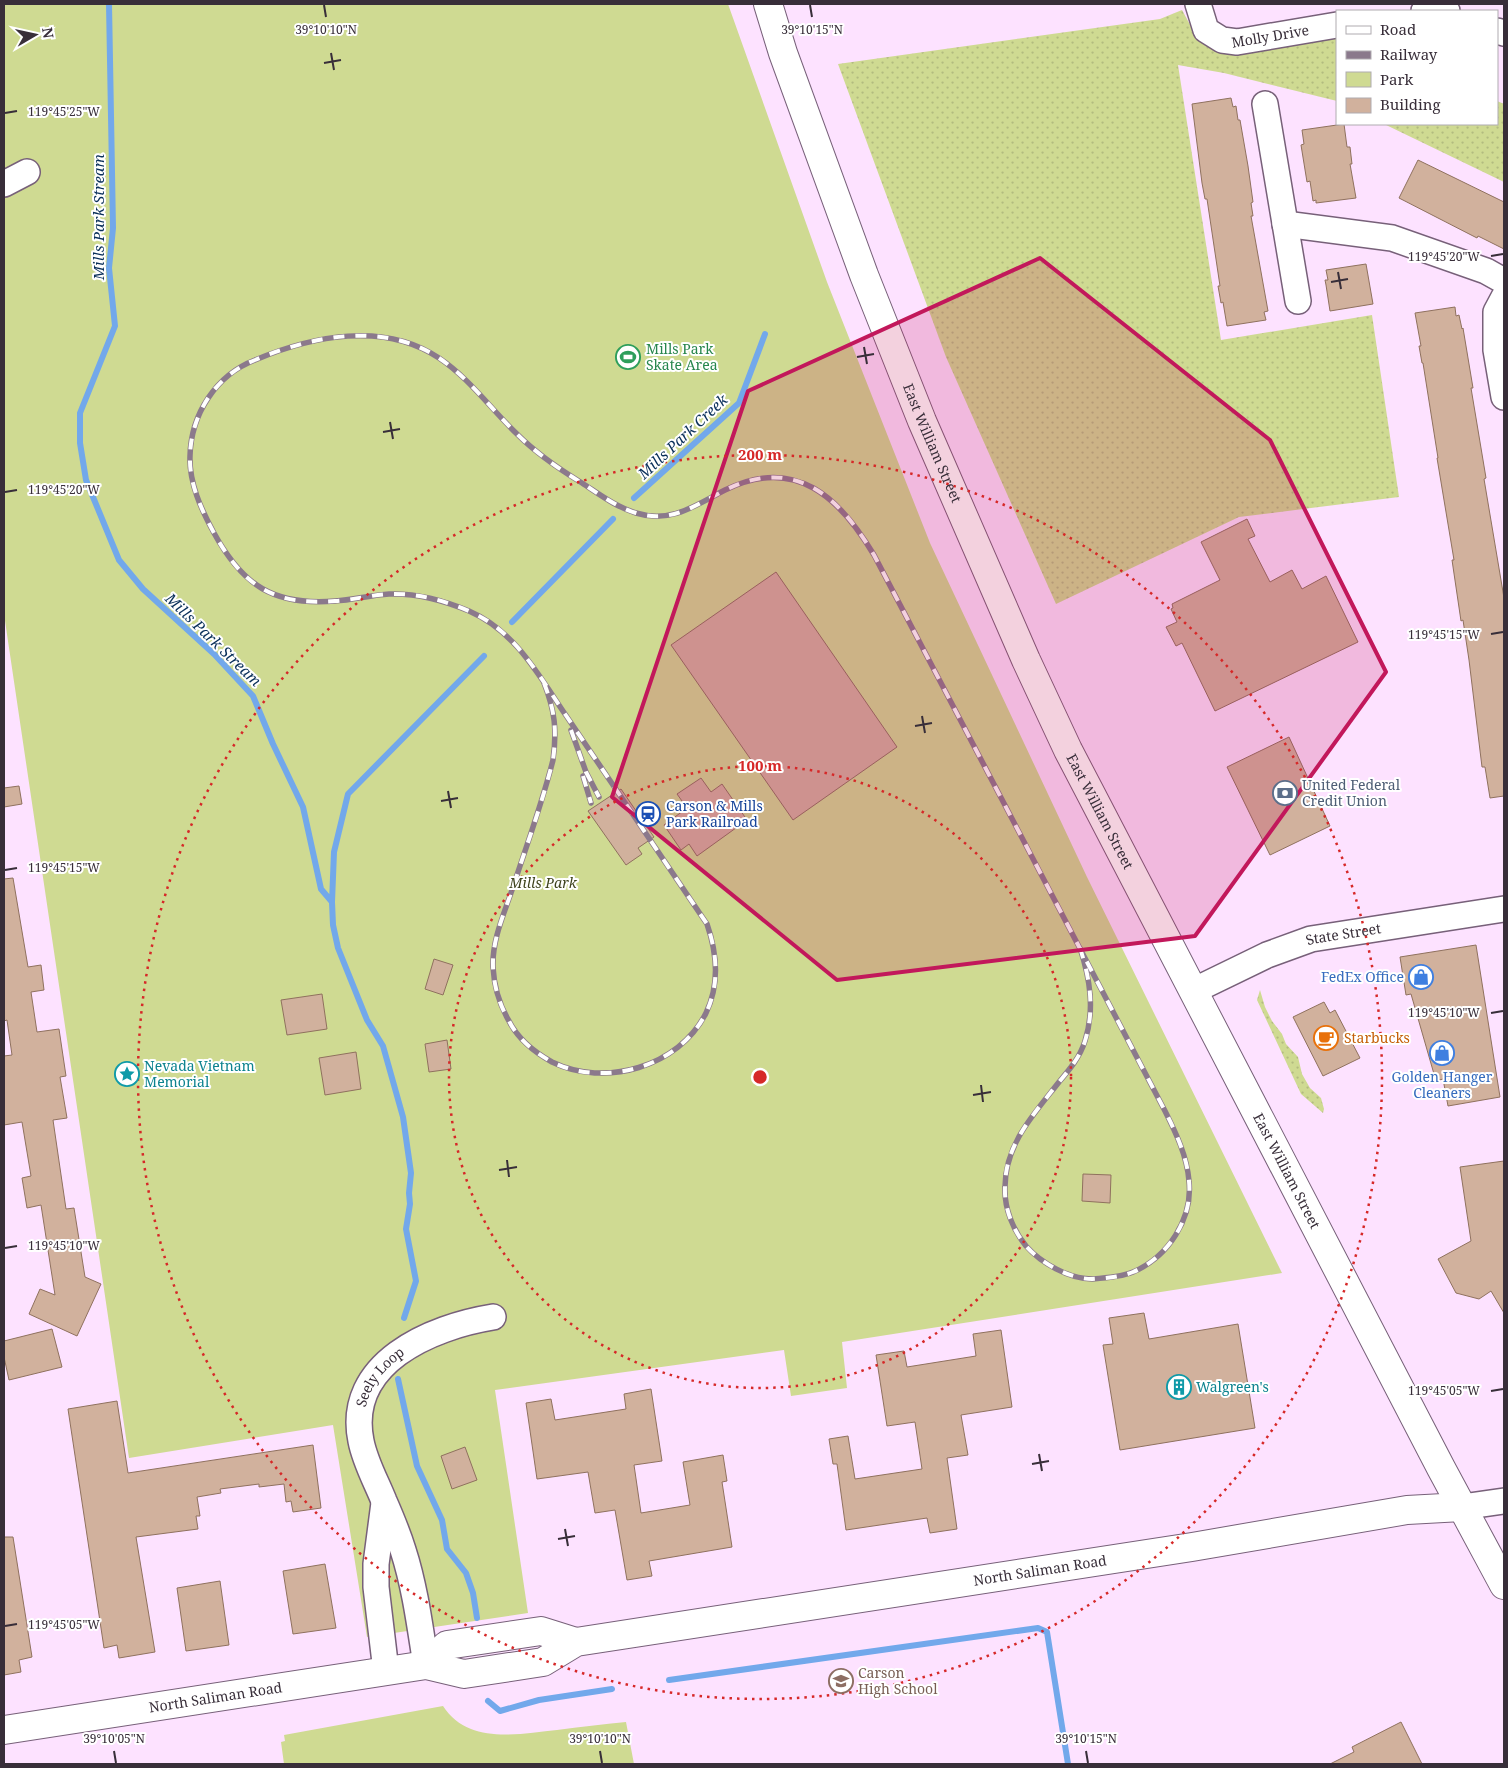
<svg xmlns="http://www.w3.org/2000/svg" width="1508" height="1768" viewBox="0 0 1508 1768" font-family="'Noto Serif',serif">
<defs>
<pattern id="grass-dots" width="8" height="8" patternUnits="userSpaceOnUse" patternTransform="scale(1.25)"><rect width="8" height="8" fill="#cfda92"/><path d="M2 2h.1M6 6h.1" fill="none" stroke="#b2bb7f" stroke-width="1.8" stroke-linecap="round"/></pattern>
</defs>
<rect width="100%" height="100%" fill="#fde2ff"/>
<path fill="url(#grass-dots)" d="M1182,10L1194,32L1212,45L1337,35V101L1224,73L1178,65L1221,340L1372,315L1399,497L1239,517L1056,604L946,357L838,64L1160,19Z
M1497,101L1504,104V182L1384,124H1497Z
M1260,990L1265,1007L1272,1021L1282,1034L1286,1044L1298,1057L1302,1074L1310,1088L1321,1098L1324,1109L1323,1113L1301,1094L1257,1000Z"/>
<path fill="#cfda92" d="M4,4H728L827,282L930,543L1087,877L1282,1273L842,1342L847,1388L791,1396L784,1350L495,1390L528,1613L367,1637L333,1425L129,1458L4,614Z
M443,1706C468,1745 518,1734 557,1730C580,1727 603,1724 626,1722L634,1764H284L281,1742L285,1741L284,1735Z"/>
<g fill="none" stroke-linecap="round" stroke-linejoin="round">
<path stroke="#72a8eb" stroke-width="6" d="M109,4L113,228L109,268L115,326L80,413V443L86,480L119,560L143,589L214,654L253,696L273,744L303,807L321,889L332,902L333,925L338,948L367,1020L383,1046L403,1117L411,1173L409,1193L410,1204L406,1229L416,1281L404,1318
M634,498L739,403L765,334
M512,622L613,519
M332,902L334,852L348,794L484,656
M398,1379L417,1466L442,1520L447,1549L466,1573L473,1593L477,1618
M669,1680L1038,1628L1047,1632L1068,1764
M488,1701L500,1711L539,1700L612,1689"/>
</g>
<path fill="#d1b19d" stroke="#8f715e" d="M1231,98L1233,107L1236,106L1238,120H1240L1248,166L1253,202L1251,203L1253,216H1251L1268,311L1264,312L1266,320L1227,326L1223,302L1221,303L1218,286H1220L1207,199H1205L1202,183L1192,104Z
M1344,124L1347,147H1350L1352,164H1350L1356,198L1316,203V200L1313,201L1310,181L1307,182L1301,145L1304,144L1302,130Z
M1418,160L1504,202V249L1478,236L1477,238L1399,198Z
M1366,264L1373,304L1330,311L1326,285L1325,280H1328L1326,270Z
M1455,307L1456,316L1459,315L1462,329L1463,328L1473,388H1471L1486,478L1484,479L1504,598V796L1490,798L1485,767H1482L1469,660L1463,620L1461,621L1452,560H1454L1437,458H1438L1423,363H1422L1419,346H1421L1415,313Z
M1247,519L1255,536L1248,539L1270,582L1292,570L1302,589L1326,576L1358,642L1215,711L1182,643L1176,646L1166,627L1177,622L1171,609L1173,608L1172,604L1220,580L1201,542Z
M776,572L897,747L793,820L671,645Z
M1289,737L1330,826L1270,855L1227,767Z
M701,778L711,792L722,784L747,820L697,856L689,844L681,850L664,825L687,808L677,794Z
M19,786L22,804L4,807V788Z
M621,789L654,837L638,848L642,854L626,865L588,811Z
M13,878L28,967L41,965L44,990L31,992L37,1032L59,1029L66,1076L60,1077L67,1118L53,1120L66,1209L74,1208L85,1277L101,1284L77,1336L29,1314L40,1289L55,1295L41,1205L27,1208L22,1178L31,1176L22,1122L4,1125V1056L12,1055L7,1020L4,1021V879Z
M1476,945L1500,1097L1448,1106L1443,1079L1436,1081L1411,994L1406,995L1400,957Z
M434,959L453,965L443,995L425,989Z
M322,994L327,1029L287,1035L281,1000Z
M1324,1002L1330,1013L1335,1010L1360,1058L1323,1076L1293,1017Z
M447,1040L451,1069L429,1072L425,1044Z
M356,1052L361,1089L325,1095L319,1058Z
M1504,1161V1313L1491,1291L1479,1299L1456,1293L1438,1259L1471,1241L1460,1167Z
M1083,1174L1111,1175L1110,1203L1082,1201Z
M1144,1313L1149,1339L1238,1324L1255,1428L1120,1450L1103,1345L1113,1344L1109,1318Z
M52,1329L62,1367L9,1380L4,1357V1341Z
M1001,1330L1012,1407L961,1415L968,1455L947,1458L957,1529L930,1533L927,1518L846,1530L837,1464H833L829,1439L848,1436L855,1479L922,1469L915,1422L887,1426L876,1355L904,1351L907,1367L976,1356L973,1334Z
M651,1389L662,1461L634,1465L641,1513L690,1505L683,1462L723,1455L727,1481L722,1482L732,1547L649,1561L652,1576L627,1580L615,1510L595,1513L588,1472L537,1479L526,1403L551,1399L555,1420L626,1409L624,1394Z
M117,1401L128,1473L313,1445L321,1508L293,1512L291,1501L286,1502L284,1484L259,1487V1484L220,1489L221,1493L197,1497L200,1516H196L198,1529L136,1537L155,1652L119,1658L117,1645L104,1648L68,1409Z
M465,1447L477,1480L452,1489L441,1456Z
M4,1537H13L32,1657L19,1660L21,1672L4,1675Z
M325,1564L336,1628L293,1634L283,1571Z
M220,1581L229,1645L186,1651L177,1588Z
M1401,1722L1422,1764H1330L1354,1752L1352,1747Z"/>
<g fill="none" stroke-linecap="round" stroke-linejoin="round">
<defs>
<g id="minor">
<path id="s1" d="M1198,4L1206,30L1222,40L1237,42L1337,25"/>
<path d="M1424,11L1437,9L1447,11"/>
<path d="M1497,31L1504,33"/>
<path d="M1265,104L1298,301"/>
<path d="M4,184L27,172"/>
<path d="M1285,224L1392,238L1486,271L1504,281"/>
<path d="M1504,297L1496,312V350L1504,397"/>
<path id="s2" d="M1193,991L1267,955L1311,939L1504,909"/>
<path d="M384,1503L376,1564V1587L386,1671"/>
<path d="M1462,1507L1504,1501"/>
<path id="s3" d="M426,1665C420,1627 415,1587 403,1550C398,1534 391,1517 384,1501C376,1481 365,1462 361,1441C345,1363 431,1327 493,1317"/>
</g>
<g id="major">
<path id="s4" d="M768,4L783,53L864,275L922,421L1026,660L1068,750L1092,796L1441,1468L1504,1585"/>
<path d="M426,1665L447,1645L541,1631L576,1642"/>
<path id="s5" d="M4,1730L426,1665L464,1674L543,1662L576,1642L1192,1547L1407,1510L1462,1507"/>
</g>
</defs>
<use href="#minor" stroke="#776079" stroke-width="28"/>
<use href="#major" stroke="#776079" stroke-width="30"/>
<use href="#minor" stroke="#fff" stroke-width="25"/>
<use href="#major" stroke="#fff" stroke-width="28"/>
<defs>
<path id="rail" d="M544,683C555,711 557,730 553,760C542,804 526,847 512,890C504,914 492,940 493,967C494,986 499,1004 509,1021C518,1039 534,1052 552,1062C605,1088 679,1067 706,1013C720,984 717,953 707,924L565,714C538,674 515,631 469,611C443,600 417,593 389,594C371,595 353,600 335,601C274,606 243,586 214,533C201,509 189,483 190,456C191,414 216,375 255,360C312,336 384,321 439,358C469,378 491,409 517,434C536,453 559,469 582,483C599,494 616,507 636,513C671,524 696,505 725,490C796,455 840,498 874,555L1165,1111C1176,1133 1187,1156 1189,1181C1193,1219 1168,1257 1133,1272C1121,1277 1106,1278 1092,1279C1069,1279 1041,1263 1026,1246C1013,1230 1004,1208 1005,1187C1005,1144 1034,1114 1059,1082C1070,1069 1080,1057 1085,1041C1095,1009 1090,979 1080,948
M571,730L586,772L599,797
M583,776L591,803"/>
</defs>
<use href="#rail" stroke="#8b798c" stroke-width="5.5"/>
<use href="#rail" stroke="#fff" stroke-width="4" stroke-dasharray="11" stroke-linecap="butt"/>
</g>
<path fill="#c2185b" fill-opacity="0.2" stroke="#c2185b" stroke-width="4" stroke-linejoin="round" d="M1040,258L1270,440L1386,672L1195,936L837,980L612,797L748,391Z"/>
<path fill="none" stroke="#382e39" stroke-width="2" d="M324,5L326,17M810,5L812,17M331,53L334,70M324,63L341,60M5,113L17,111M1491,256L1503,254M1338,272L1341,289M1331,282L1348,279M864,347L867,364M857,357L874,354M390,422L393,439M383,432L400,429M5,492L17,490M1491,634L1503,632M922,716L925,733M915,726L932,723M448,791L451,808M441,801L458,798M5,870L17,868M1491,1013L1503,1011M981,1085L983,1102M973,1095L991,1092M507,1160L509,1177M499,1170L517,1167M5,1248L17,1246M1491,1391L1503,1389M1039,1454L1042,1471M1032,1464L1049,1461M565,1529L568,1546M558,1539L575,1536M5,1626L17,1624M114,1751L116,1763M600,1751L602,1763M1086,1751L1088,1763"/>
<g fill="none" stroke="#d62828" stroke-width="2.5" stroke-dasharray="2.5 5">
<circle cx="760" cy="1077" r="311"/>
<circle cx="760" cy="1077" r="622"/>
</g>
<defs>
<symbol id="stadium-ring" viewBox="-11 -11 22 22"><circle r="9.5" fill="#fff" stroke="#2e9e5b" stroke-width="1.5"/><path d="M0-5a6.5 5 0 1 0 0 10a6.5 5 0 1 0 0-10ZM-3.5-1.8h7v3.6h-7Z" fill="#2e9e5b"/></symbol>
<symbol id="bank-ring" viewBox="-11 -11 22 22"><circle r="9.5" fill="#fff" stroke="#5c6f8a" stroke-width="1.5"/><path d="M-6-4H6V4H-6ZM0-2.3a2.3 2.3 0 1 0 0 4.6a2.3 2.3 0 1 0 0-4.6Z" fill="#5c6f8a"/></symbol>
<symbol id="station-ring" viewBox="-11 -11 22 22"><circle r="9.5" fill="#fff" stroke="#1a4fb4" stroke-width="1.5"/><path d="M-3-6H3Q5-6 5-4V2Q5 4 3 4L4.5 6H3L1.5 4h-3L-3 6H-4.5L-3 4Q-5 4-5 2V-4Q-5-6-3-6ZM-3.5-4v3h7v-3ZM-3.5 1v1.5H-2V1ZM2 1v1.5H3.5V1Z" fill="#1a4fb4"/></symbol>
<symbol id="shop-ring" viewBox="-11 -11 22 22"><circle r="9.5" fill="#fff" stroke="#3f7fe0" stroke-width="1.5"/><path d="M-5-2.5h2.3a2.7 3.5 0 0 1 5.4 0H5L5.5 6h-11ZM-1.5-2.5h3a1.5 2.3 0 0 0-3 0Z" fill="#3f7fe0"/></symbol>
<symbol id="cafe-ring" viewBox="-11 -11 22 22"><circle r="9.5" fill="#fff" stroke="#e8710a" stroke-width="1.5"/><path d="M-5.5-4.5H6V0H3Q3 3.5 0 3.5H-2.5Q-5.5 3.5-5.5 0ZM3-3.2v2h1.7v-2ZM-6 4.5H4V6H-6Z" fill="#e8710a"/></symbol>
<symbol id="sight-ring" viewBox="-11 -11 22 22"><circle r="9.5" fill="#fff" stroke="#0f9aa8" stroke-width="1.5"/><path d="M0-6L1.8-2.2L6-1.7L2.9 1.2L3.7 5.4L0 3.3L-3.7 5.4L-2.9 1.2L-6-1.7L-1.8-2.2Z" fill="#0f9aa8"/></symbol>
<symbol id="building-ring" viewBox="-11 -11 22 22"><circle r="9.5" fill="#fff" stroke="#0f9aa8" stroke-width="1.5"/><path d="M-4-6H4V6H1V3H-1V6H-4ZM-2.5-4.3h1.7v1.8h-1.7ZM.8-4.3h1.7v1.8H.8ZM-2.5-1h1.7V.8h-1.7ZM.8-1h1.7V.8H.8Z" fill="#0f9aa8"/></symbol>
<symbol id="school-ring" viewBox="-11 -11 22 22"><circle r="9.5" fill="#fff" stroke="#8d6e63" stroke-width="1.5"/><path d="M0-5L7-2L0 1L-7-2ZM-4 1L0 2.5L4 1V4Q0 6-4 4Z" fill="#8d6e63"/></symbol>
</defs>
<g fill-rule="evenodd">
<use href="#stadium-ring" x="614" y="343" width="28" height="28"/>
<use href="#bank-ring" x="1271" y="779" width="28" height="28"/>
<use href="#station-ring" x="634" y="800" width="28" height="28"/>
<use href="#shop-ring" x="1407" y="963" width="28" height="28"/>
<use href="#cafe-ring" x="1312" y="1024" width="28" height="28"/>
<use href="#shop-ring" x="1428" y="1039" width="28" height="28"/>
<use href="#sight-ring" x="113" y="1060" width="28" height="28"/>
<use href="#building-ring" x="1165" y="1373" width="28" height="28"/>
<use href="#school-ring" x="827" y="1667" width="28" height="28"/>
</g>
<g text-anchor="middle" stroke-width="4" stroke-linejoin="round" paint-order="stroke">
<g font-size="14" fill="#382e39" stroke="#fff">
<text dy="5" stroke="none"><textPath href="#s1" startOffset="95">Molly Drive</textPath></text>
<text dy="5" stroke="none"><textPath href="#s4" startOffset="469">East William Street</textPath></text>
<text dy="5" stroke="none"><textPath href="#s4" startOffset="874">East William Street</textPath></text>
<text dy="5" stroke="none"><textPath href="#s2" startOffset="162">State Street</textPath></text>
<text dy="5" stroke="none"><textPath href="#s4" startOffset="1279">East William Street</textPath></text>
<text dy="5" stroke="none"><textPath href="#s3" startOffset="305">Seely Loop</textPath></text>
<text dy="5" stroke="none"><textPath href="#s5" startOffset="1054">North Saliman Road</textPath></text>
<text dy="5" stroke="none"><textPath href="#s5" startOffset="214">North Saliman Road</textPath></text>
</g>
<g font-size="14" fill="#27864d" stroke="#fff" text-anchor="start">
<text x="646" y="354">Mills Park<tspan x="646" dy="16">Skate Area</tspan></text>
</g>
<g font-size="14" fill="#4e5e75" stroke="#fff" text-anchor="start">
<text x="1302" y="790">United Federal<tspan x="1302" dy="16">Credit Union</tspan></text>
</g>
<g font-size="14" fill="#164399" stroke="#fff" text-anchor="start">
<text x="666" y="811">Carson &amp; Mills<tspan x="666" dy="16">Park Railroad</tspan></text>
</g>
<g font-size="14" font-style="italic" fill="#3d421c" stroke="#fff">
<text x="543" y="888">Mills Park</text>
</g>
<g font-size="14" fill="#366cbe" stroke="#fff" text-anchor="end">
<text x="1404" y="982">FedEx Office</text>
<text x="1442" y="1082" text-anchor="middle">Golden Hanger<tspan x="1442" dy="16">Cleaners</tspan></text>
</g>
<g font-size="14" fill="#c56008" stroke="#fff" text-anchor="start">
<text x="1344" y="1043">Starbucks</text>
</g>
<g font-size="14" fill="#0d838f" stroke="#fff" text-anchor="start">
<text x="144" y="1071">Nevada Vietnam<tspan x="144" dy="16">Memorial</tspan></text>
<text x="1196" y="1392">Walgreen's</text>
</g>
<g font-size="14" fill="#785e54" stroke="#fff" text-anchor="start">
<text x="858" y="1678">Carson<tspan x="858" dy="16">High School</tspan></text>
</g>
<g font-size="15" font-style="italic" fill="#092f59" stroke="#fff">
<text transform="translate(99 217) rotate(-90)" y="5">Mills Park Stream</text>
<text transform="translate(683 437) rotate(-43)" y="5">Mills Park Creek</text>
<text transform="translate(213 640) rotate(44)" y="5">Mills Park Stream</text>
</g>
</g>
<g font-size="12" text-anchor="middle" fill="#382e39" stroke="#fff" stroke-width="4" stroke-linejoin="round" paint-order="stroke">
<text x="812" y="34">39°10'15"N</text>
<text x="326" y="34">39°10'10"N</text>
<text x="64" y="116">119°45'25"W</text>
<text x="1444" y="261">119°45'20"W</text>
<text x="64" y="494">119°45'20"W</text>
<text x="1444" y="639">119°45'15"W</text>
<text x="64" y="872">119°45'15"W</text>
<text x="1444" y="1017">119°45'10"W</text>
<text x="64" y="1250">119°45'10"W</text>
<text x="1444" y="1395">119°45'05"W</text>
<text x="64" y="1629">119°45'05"W</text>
<text x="114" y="1743">39°10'05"N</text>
<text x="600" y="1743">39°10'10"N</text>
<text x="1086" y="1743">39°10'15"N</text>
</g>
<circle cx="760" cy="1077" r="8" fill="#d62828" stroke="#fff" stroke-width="2.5"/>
<g font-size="15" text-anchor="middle" font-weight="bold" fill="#d62828" stroke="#fff" stroke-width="4" stroke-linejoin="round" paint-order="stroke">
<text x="760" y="460">200 m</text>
<text x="760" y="771">100 m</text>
</g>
<rect width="1508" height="1768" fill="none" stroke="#382e39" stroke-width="10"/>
<rect x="1336" y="10" width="162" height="115" fill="#ffffff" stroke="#afabb0"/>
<rect x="1346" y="26" width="25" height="8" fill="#ffffff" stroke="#afabb0"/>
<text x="1380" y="35" font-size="15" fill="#382e39">Road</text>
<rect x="1346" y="51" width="25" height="8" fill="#8b798c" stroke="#afabb0"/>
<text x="1380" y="60" font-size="15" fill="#382e39">Railway</text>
<rect x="1346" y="72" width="25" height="15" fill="#cfda92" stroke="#afabb0"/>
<text x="1380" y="85" font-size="15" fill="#382e39">Park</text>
<rect x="1346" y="98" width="25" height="15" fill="#d1b19d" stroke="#afabb0"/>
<text x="1380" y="110" font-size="15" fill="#382e39">Building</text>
<g transform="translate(35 35) rotate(81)" stroke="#ffffff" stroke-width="4" paint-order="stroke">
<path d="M0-4L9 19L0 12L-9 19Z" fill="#382e39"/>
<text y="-8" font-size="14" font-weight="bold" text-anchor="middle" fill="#382e39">N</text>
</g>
</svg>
